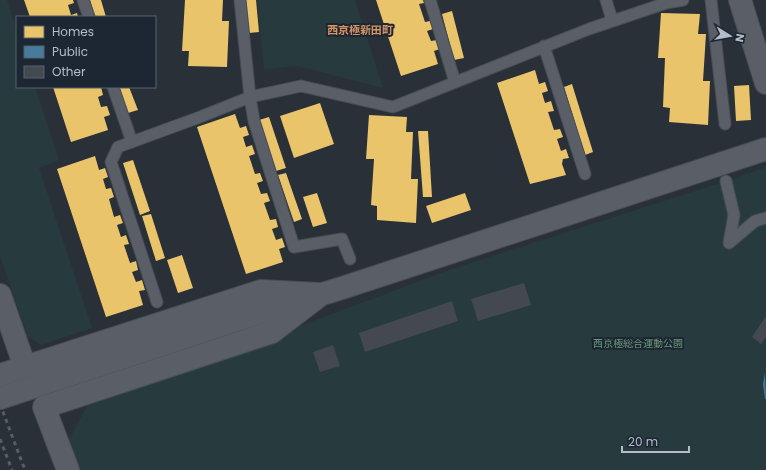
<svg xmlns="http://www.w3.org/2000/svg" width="766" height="470" viewBox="0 0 766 470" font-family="Poppins,'Noto Sans JP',sans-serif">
<rect width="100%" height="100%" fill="#2a3038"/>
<path fill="#273a3e" d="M0,0H7L17,31V87H35L59,160L39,168L92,328L41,345L28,337L0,256Z
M257,0H355L383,88L298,66L264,69Z
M766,167V470H80L69,440L87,406L449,270L720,183Z"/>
<path fill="#e9c46a" d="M24,0H73L74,3L68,5L71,15L77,13L78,17H30Z
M90,0H101L106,17H95Z
M185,0H223L222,21H229L227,67L188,66L189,51H182Z
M246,0H256L259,32L249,33Z
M376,0H423L424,3L419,4L425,22L430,21L433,29L427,31L431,41L437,40L440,49L434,51L438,64L401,76Z
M452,11L464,58L454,60L442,14Z
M661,13L700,14L698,34H706L703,81H710L708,125L669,122L670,108L663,107L665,58H658Z
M535,70L539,84L545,82L548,91L542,93L545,103L551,101L554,111L548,112L554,130L560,129L563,137L557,139L561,151L566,149L569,158L563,159L562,164L566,175L530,184L497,83Z
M572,84L593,152L585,155L564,87Z
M749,85L751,120L736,121L734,86Z
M53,87H95V88L101,87L103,95L98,97L101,107L107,106L110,115L104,117L108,130L71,142Z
M119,87H129L138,110L128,113Z
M320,103L334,144L294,158L280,116Z
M235,114L240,128L246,126L249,135L243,137L246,147L252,145L255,154L249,156L255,174L260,173L263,181L257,183L261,194L267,193L270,201L264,203L270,220L276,219L278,227L272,229L276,240L282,238L285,247L279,249L283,262L246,274L197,127Z
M369,115L407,117L406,132H413L411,179H418L416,223L377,220V206L371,205L374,159H366Z
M269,117L286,168L276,171L259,120Z
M418,131H428L432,197H423Z
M95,156L99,170L105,168L108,177L103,179L106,189L111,188L114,197L109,199L114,217L120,215L123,223L117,225L121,237L126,235L129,244L124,245L130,263L136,261L138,270L132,272L136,282L142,280L145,290L139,291L143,305L106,317L57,169Z
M133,160L150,211L140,215L123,163Z
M286,173L302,219L294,222L278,175Z
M317,193L327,223L313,227L303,197Z
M465,193L471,210L432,223L426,206Z
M151,214L165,258L156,261L142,216Z
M182,255L193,288L178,293L167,260Z"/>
<path fill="#457b9d" d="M765,373L766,399H765L763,384Z"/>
<path fill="#444950" d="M524,283L531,305L478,321L471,299Z
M452,301L458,321L365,352L359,333Z
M766,316V337L761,344L752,337Z
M333,345L340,366L320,372L313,352Z"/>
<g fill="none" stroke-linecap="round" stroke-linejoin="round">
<defs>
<path id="service" d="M83,0L89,17
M240,0L250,97L254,121L294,247L342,239L350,259
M430,0L455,82
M606,0L612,20
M711,0L725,124
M544,46L585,174
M113,87L132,142
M726,181L734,215L729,243
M729,243L755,221L766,218
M157,302L111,162L118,147L200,117L250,97L301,86L393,107L589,29L666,3L683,0"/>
<path id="minor" d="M740,0L766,83
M0,295L25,367
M0,375L261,291L319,294
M68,470L44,407L272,332L319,296"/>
<path id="tertiary" d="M0,398L237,320L342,288L766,149"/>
</defs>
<use href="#service" stroke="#484c53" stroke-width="13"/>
<use href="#minor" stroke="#484c53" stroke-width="24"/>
<use href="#tertiary" stroke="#484c53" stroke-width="24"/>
<use href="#service" stroke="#5a5e66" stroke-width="11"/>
<use href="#minor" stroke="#5a5e66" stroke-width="22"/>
<use href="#tertiary" stroke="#5a5e66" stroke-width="22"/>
<path stroke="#595d64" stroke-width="3" stroke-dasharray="4 4" stroke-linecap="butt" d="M0,404L25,470
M0,439L12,470"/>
</g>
<g text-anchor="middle" stroke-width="4" stroke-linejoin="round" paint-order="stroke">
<g font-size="10" fill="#6b9a76" stroke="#1d2633">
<text x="638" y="347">西京極総合運動公園</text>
</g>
<g font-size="11" font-weight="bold" fill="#d59563" stroke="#1d2633">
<text x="360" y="34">西京極新田町</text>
</g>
</g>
<rect x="16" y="16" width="140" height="72" fill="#1d2633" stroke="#59626f"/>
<rect x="24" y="26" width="20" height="12" fill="#e9c46a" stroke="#59626f"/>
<text x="52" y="36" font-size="12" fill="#b4bcc9">Homes</text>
<rect x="24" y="46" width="20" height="12" fill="#457b9d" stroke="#59626f"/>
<text x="52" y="56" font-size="12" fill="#b4bcc9">Public</text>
<rect x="24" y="66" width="20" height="12" fill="#444950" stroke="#59626f"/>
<text x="52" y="76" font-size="12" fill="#b4bcc9">Other</text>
<g transform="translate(730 36) rotate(101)" stroke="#1d2633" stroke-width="3" paint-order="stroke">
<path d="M0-3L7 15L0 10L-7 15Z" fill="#b4bcc9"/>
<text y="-6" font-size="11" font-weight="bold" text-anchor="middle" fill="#b4bcc9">N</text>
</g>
<path d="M622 446v6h67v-6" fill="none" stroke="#b4bcc9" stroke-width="2"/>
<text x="628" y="446" font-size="12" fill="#b4bcc9" stroke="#1d2633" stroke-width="3" paint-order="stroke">20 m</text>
</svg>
